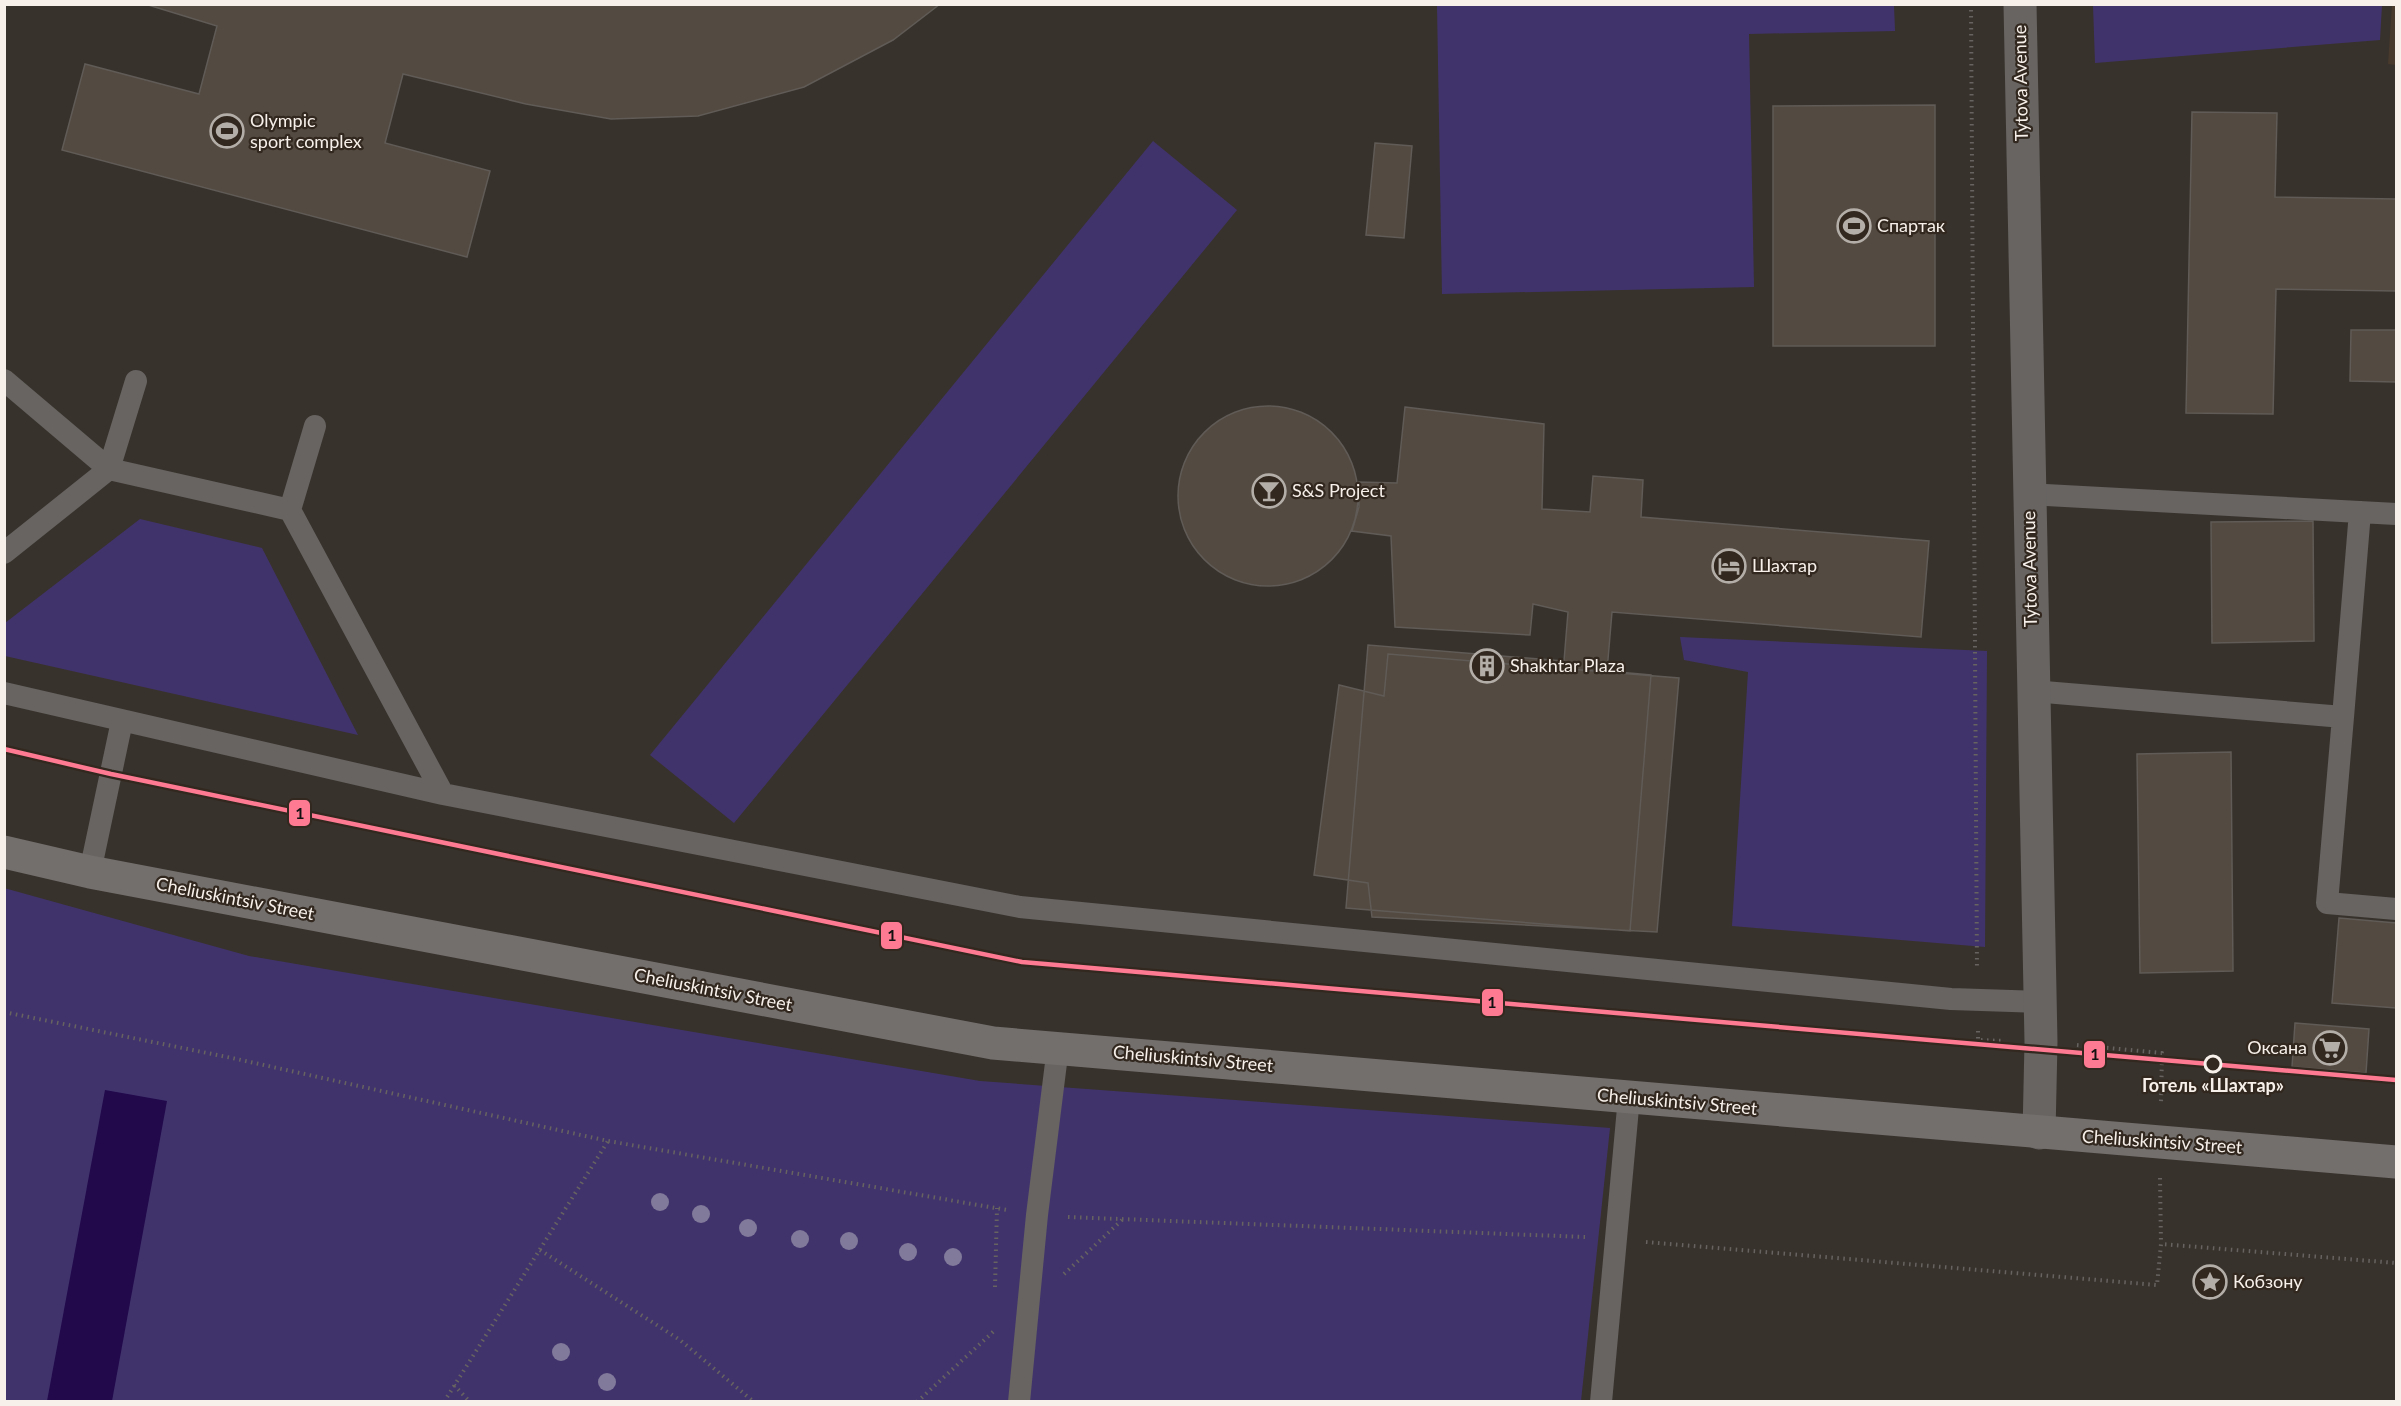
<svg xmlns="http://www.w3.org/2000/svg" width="2401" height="1406" viewBox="0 0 2401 1406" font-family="Lato,sans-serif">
<rect width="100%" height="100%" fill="#38322c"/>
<path fill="#483a2c" d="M2392,5H2396V65L2388,64Z"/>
<path fill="#40336c" d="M1437,5H1894L1895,31L1749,34L1754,287L1442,294Z
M2093,5V4L2382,5L2380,40L2095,63Z
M1153,141L1237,210L734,823L650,755Z
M140,519L262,548L358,735L5,656V623Z
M1680,637L1987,651L1985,947L1732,926L1748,672L1684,660Z
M4,888L249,956L980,1081L1610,1128L1581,1401H5Z"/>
<path fill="#21094c" d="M105,1090L167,1101L112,1401H47Z"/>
<path fill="#534a41" stroke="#605b56" stroke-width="1.5" d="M145,4H940L893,40L804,87L698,116L611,119L526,104L403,74L385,143L490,171L467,257L62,150L85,64L199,94L217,26Z
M1935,105V346H1773V106Z
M2192,112L2277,113L2275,197L2396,199V291L2276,289L2273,414L2186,413Z
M1375,143L1412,146L1404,238L1366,235Z
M2351,330H2396V382L2350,381Z
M1178 496a90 90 0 1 1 180 0a90 90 0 1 1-180 0Z
M1405,407L1544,424L1542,509L1590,512L1593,476L1643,480L1641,517L1929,541L1921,637L1612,612L1607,671L1651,675L1630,931L1346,908L1368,645L1564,661L1568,612L1533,604L1530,635L1395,627L1391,536L1352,531L1359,507V482L1397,483Z
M2313,521L2314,641L2212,643L2211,522Z
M1388,654L1679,678L1657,932L1372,917L1368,883L1314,875L1339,685L1384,696Z
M2231,752L2233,971L2140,973L2137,754Z
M2339,918L2396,923V1008L2332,1003Z
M2295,1023L2369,1029L2366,1073L2292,1067Z"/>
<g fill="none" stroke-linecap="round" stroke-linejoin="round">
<path stroke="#676361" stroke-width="4" stroke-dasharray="1.5 4.5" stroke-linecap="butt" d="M1971,4L1977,970
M4,1012L232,1058L608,1141L1007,1210
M1978,1031V1040L2004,1041
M2077,1045L2162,1053L2161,1104
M2160,1178L2161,1244
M1068,1217L1585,1237
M1646,1242L2157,1285L2161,1244L2396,1263
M540,1250L680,1340L754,1402
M1064,1274L1122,1220
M995,1287L997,1208
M454,1385L470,1402
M444,1402L608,1141
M917,1402L994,1331"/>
<path stroke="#676462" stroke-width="22" d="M4,380L109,469L136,381
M2028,494L2396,514
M290,510L315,426
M4,553L109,469L290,510L443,794
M2032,691L2343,717L2327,903L2396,909
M4,693L443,794L1020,907L1951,999L2039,1002
M2343,717L2360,512
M90,872L122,721
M1019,1402L1037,1215L1058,1047
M1601,1402L1629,1097"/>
<path stroke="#676462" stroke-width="33" d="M2020,4L2041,1042L2039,1133"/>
<path stroke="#736f6d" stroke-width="33" d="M4,852L90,872L993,1043L2396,1162"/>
<defs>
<path id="tram-1" d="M4,749L111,774L1022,962L2396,1080"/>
</defs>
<use href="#tram-1" stroke="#32281f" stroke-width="9"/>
<use href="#tram-1" stroke="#fe7a93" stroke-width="4.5"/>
</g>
<g fill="#817a9a">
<circle cx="660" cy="1202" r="9"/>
<circle cx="701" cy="1214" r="9"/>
<circle cx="748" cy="1228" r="9"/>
<circle cx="800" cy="1239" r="9"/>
<circle cx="849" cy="1241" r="9"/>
<circle cx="908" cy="1252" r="9"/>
<circle cx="953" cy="1257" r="9"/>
<circle cx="561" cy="1352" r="9"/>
<circle cx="607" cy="1382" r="9"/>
</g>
<defs>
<symbol id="stadium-ring" viewBox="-11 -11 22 22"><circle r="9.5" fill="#32281f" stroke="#b4aea8" stroke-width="1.5"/><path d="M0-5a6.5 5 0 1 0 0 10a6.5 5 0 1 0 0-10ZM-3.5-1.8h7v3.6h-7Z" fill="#b4aea8"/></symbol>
<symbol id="bar-ring" viewBox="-11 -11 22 22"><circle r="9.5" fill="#32281f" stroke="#b4aea8" stroke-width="1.5"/><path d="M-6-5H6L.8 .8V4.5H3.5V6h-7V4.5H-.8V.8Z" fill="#b4aea8"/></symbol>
<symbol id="hotel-ring" viewBox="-11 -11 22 22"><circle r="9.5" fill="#32281f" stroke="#b4aea8" stroke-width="1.5"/><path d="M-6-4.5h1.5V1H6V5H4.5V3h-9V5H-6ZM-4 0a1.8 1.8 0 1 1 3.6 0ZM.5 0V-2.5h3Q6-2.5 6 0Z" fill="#b4aea8"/></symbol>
<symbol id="building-ring" viewBox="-11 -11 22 22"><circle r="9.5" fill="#32281f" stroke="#b4aea8" stroke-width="1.5"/><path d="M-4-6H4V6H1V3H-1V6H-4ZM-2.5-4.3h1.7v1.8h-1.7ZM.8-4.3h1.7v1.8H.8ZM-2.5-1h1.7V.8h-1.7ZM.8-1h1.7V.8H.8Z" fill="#b4aea8"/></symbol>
<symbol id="supermarket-ring" viewBox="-11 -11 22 22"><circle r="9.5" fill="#32281f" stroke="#b4aea8" stroke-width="1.5"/><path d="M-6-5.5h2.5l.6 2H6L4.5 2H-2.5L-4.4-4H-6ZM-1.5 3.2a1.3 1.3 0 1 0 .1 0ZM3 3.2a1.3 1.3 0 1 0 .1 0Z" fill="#b4aea8"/></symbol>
<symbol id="sight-ring" viewBox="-11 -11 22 22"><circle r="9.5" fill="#32281f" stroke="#b4aea8" stroke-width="1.5"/><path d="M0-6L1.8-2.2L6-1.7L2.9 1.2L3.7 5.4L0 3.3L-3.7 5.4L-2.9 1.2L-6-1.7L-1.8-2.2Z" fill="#b4aea8"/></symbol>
</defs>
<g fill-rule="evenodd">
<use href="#stadium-ring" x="208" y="112" width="38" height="38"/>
<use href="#stadium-ring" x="1835" y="207" width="38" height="38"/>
<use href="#bar-ring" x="1250" y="472" width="38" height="38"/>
<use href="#hotel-ring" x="1710" y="547" width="38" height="38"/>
<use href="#building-ring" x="1468" y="647" width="38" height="38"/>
<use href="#supermarket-ring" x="2311" y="1029" width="38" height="38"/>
<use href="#sight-ring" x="2191" y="1263" width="38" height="38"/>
</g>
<circle fill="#32281f" stroke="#f7f0ea" stroke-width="3" cx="2213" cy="1064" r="8"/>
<g text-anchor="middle" stroke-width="4.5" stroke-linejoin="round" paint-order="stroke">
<g font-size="18" fill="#f7f0ea" stroke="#32281f">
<text transform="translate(2021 83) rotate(-91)" y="6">Tytova Avenue</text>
<text transform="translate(2030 569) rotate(-91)" y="6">Tytova Avenue</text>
<text transform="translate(235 899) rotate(11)" y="6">Cheliuskintsiv Street</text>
<text transform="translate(713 990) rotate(11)" y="6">Cheliuskintsiv Street</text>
<text transform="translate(1193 1059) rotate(5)" y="6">Cheliuskintsiv Street</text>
<text transform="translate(1677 1102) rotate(5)" y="6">Cheliuskintsiv Street</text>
<text transform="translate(2162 1142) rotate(4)" y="6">Cheliuskintsiv Street</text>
</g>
<g font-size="18" fill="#f7f0ea" stroke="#32281f" text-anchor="start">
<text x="250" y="127">Olympic<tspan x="250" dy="21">sport complex</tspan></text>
<text x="1877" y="232">Спартак</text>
<text x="1292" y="497">S&amp;S Project</text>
<text x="1752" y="572">Шахтар</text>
<text x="1510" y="672">Shakhtar Plaza</text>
<text x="2307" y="1054" text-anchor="end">Оксана</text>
<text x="2233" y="1288">Кобзону</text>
</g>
<g font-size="18" font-weight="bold" fill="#f7f0ea" stroke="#32281f">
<text x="2213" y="1092">Готель «Шахтар»</text>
</g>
</g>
<g stroke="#32281f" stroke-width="2">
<rect x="288" y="799" width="23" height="28" rx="6" fill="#fe7a93"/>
<rect x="880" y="921" width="23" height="29" rx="6" fill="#fe7a93"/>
<rect x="1481" y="988" width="23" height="29" rx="6" fill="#fe7a93"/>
<rect x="2083" y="1040" width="23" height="29" rx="6" fill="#fe7a93"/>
</g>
<g font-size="16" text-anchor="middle" font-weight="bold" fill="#111">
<text x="300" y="819">1</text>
<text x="892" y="941">1</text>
<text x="1492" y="1008">1</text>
<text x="2095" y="1060">1</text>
</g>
<rect width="2401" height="1406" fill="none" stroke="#f7f0ea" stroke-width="12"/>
</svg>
